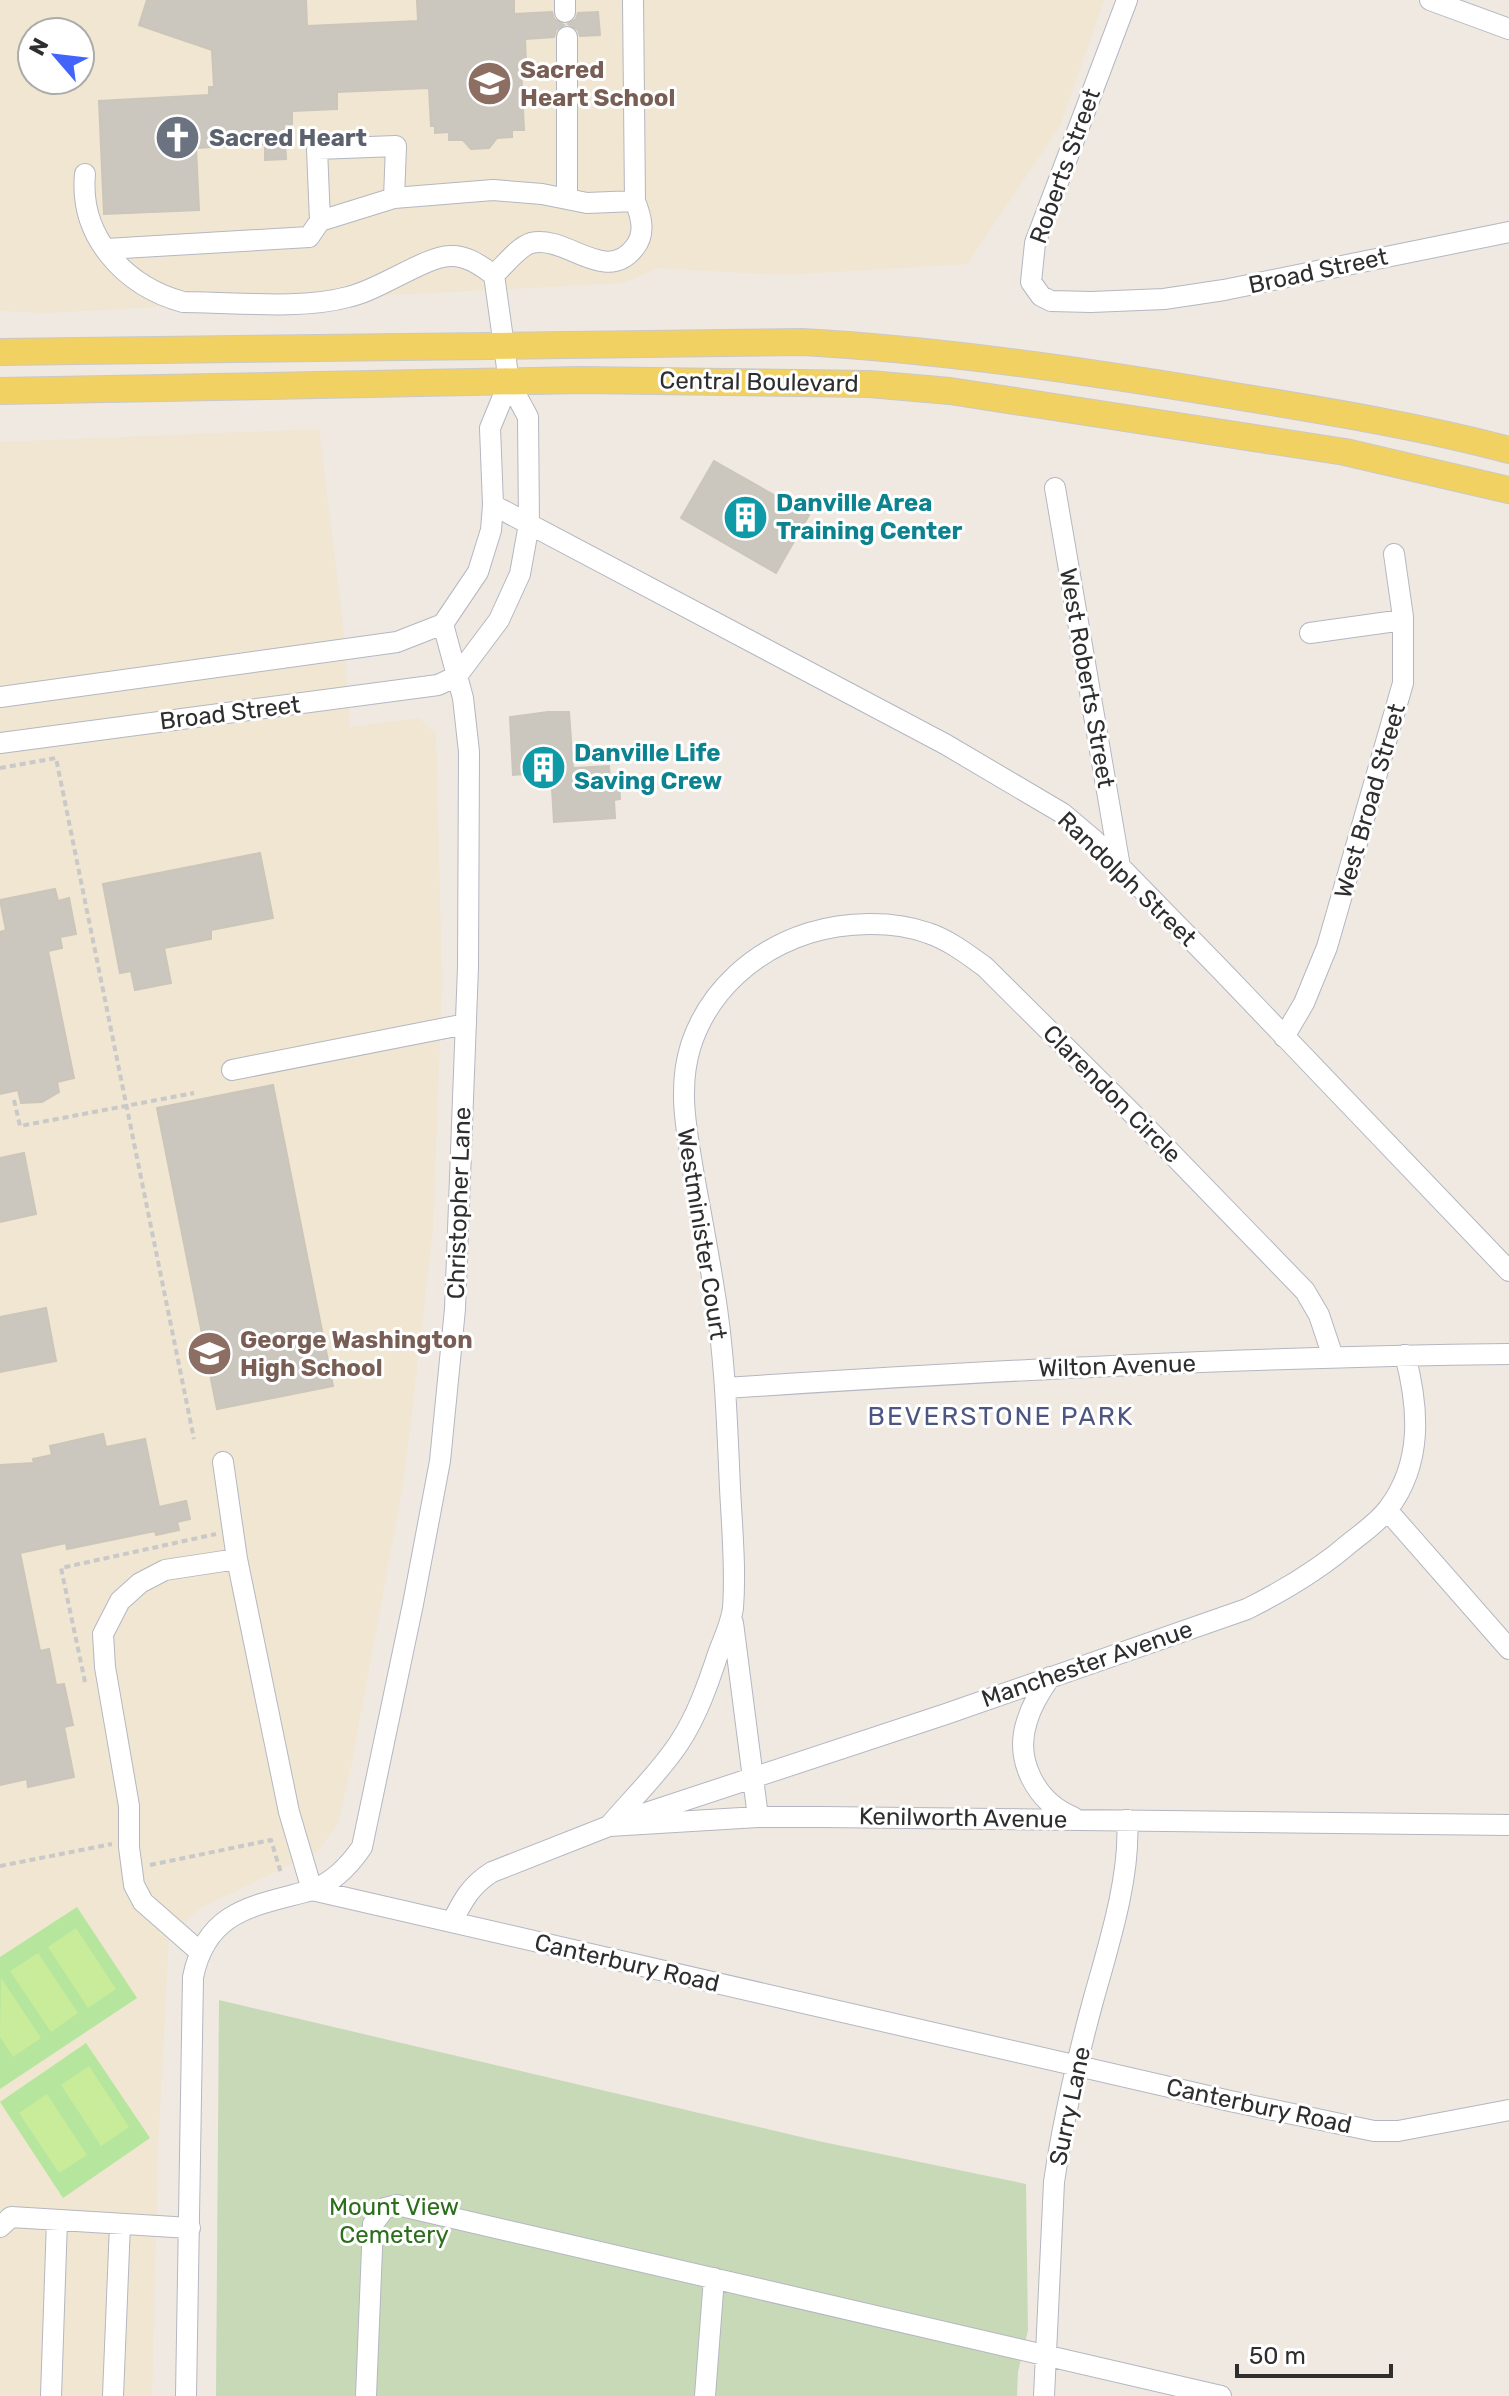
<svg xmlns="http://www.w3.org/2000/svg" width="1509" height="2396" viewBox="0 0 1509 2396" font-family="Rubik,sans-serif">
<rect width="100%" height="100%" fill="#efe9e1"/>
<path fill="#f0e6d1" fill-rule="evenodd" d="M0,0H1104L1060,126L967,264L784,275L658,268L623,283L45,313L0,311ZM32,32H80V80H32Z
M319,429L343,624L350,727L419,718L436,734L442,982L433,1229L404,1479L351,1767L338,1823L318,1851L199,1909L169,1939L158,2147L152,2396H0V442Z"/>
<path fill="#b6e59e" d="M77,1907L137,1998L0,2089V1957Z
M86,2043L150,2138L63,2198L0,2102Z"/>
<path fill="#c8d9b8" d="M219,2000L818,2141L1026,2184L1028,2330L1018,2372L1017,2396H216Z"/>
<path fill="#c9ec9a" d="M76,1928L116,1989L88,2008L48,1947Z
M38,1953L78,2013L51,2032L10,1971Z
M1,1978L41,2038L13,2057L0,2037Z
M89,2066L129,2127L101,2146L61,2085Z
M47,2094L87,2155L59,2173L19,2113Z"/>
<path fill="#cbc7bf" stroke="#cbc5ba" stroke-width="2" d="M147,0H306L307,26L418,21L417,0H514V14L552,12L554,19L564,25L556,30L554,37L525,39L526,62L521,67L524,130H512V137L497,138L489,148L471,149L463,140H449V132L435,133V126H431L429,88L337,92V109L292,111V124H284L286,159L265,160V144L196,148L199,210L104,214L99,101L209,95V87H214L212,50L139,25Z
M598,12L600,35L580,36L578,30L568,24L576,19L578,13Z
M714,461L809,515L776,573L681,518Z
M548,712H569L573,768L609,766L610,784H619L620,799L614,800L615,818L554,822L551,772L513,775L510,717Z
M260,853L273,918L211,930V939L164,948L171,983L135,990L131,971L120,973L103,884Z
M55,889L58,901L69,898L76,934L60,937L62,948L48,951L74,1078L57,1082L59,1092L42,1102L21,1103L18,1090L0,1094V932L6,930L0,900Z
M273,1085L333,1386L217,1409L157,1108Z
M24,1153L36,1214L0,1222V1158Z
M46,1308L56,1361L0,1372V1317Z
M103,1434L106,1447L145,1439L159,1507L186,1501L190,1519L177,1522L179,1530L156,1535L155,1531L67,1549L66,1543L20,1553L40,1651L49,1649L56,1685L64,1684L73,1725L64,1727L74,1777L28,1787L27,1779L0,1785V1465L34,1463L33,1459L52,1455L50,1446Z"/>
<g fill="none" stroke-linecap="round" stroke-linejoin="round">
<defs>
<path id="minor" d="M565,0V12
M1127,0L1035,243L1031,282L1041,296L1051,301L1091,302L1164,299L1224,290L1509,232
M1430,0L1509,29
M85,174C79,237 125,286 183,302C234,302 300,310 348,297C380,290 424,257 450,256C467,255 481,266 494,275L509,382
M394,198L493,190L542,194L587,203L635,201
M567,199V37
M106,249L309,237L320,221L317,149L396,146L394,198L320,221
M494,275C504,266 518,247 531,243C566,234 606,286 635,247C646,233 641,216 635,201L633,0
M1055,488L1120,867
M493,505L945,744L1062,813L1094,840L1221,970L1509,1271
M1310,633L1403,620
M0,697L397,642L443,624
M0,743L438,685L457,676L499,620L520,574L529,524L528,417L509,382L490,428L493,505L491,530L478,572L443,624
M1284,1037L1304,1003L1327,947L1403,683V617L1394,554
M232,1070L466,1024
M725,1388C986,1371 1247,1357 1509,1354
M223,1462L237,1559L289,1812L312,1890C334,1882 349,1866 362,1847L413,1604L440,1461L455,1309L468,967L469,752L463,698L443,624
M1387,1510L1509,1649
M733,1623L758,1817
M1050,1677C1041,1691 1032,1704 1027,1721C1014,1760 1036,1802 1073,1817
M628,1819L946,1714L1247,1609C1285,1590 1319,1570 1351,1542C1364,1532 1378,1522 1388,1509C1423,1463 1419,1408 1405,1355
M609,1826C632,1799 660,1772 679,1743C697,1716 708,1684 718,1654C723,1640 731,1624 733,1608C736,1569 732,1528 730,1488C727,1422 725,1355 714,1289C708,1251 701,1214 694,1176C687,1132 677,1089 691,1045C709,990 755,950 809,933C845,922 892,920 928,933C949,940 967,954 985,967L1143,1124L1305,1291L1319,1315L1333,1357
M452,1922C463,1900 471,1885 492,1872L609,1826L758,1817H823L1509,1825
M200,1952L143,1902L134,1885L129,1847V1806L105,1667L103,1634L120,1601L140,1583L165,1570L237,1559
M0,2227L11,2217L190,2228
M51,2396L57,2220
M113,2396L120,2224
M186,2396L193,1977C207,1909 255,1906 312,1890L1230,2101L1374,2131H1398L1509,2110
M366,2396L373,2224L385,2208L397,2205L1221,2396
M705,2396L714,2278
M1044,2396L1054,2182C1063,2121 1077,2060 1093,2001C1108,1947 1131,1876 1127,1820"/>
<path id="major" d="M0,352L802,342C943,350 1084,371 1223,394C1319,410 1415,425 1509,450
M0,391L582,380L869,384L950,391L1345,452L1509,490"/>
</defs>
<use href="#minor" stroke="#b4b7c1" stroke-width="22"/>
<use href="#major" stroke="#c9c9c9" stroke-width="28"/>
<path stroke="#c9c9c9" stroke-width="4" stroke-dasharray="6 4" stroke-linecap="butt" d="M0,768L56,758L194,1439
M14,1100L20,1126L194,1093
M85,1682L61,1568L216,1534
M150,1865L271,1840L281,1873
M0,1866L112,1844"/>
<use href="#minor" stroke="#fff" stroke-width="20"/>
<use href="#major" stroke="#f2d163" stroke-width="26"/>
</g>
<defs>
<symbol id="school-disc" viewBox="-11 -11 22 22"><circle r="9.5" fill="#8d6e63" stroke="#fff"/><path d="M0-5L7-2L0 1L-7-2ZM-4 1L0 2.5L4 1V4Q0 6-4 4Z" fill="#fff"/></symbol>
<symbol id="church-disc" viewBox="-11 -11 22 22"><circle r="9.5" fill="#6b7280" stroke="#fff"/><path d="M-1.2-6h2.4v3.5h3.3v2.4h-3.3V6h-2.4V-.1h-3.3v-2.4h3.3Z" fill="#fff"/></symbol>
<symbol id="building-disc" viewBox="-11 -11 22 22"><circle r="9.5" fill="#0f9aa8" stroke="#fff"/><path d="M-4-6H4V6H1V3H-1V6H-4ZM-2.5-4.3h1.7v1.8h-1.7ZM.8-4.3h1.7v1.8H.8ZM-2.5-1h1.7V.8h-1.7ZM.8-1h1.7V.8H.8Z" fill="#fff"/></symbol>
</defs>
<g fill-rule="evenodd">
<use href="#school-disc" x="464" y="58" width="51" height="51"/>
<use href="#church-disc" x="152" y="112" width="51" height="51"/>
<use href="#building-disc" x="720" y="492" width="51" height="51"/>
<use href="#building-disc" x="518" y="742" width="51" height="51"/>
<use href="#school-disc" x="184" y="1328" width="51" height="51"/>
</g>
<g text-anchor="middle" stroke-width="6" stroke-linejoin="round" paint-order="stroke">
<g font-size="24" font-weight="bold" fill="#785e54" stroke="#fff" text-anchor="start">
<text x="520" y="78">Sacred<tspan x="520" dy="28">Heart School</tspan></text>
<text x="240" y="1348">George Washington<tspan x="240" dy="28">High School</tspan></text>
</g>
<g font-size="24" font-weight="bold" fill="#5b616d" stroke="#fff" text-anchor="start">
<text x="209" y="146">Sacred Heart</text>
</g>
<g font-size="24" fill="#2e2e2e" stroke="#fff">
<text transform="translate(1065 166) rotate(-70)" y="8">Roberts Street</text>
<text transform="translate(1318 271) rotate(-12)" y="8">Broad Street</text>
<text transform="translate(759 382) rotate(1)" y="8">Central Boulevard</text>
<text transform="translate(1087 678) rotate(80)" y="8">West Roberts Street</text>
<text transform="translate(230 713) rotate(-7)" y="8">Broad Street</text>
<text transform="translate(1370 801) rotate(-74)" y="8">West Broad Street</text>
<text transform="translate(1127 879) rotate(44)" y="8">Randolph Street</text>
<text transform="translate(1112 1094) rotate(45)" y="8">Clarendon Circle</text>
<text transform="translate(459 1203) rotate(-88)" y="8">Christopher Lane</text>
<text transform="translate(702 1234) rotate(81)" y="8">Westminister Court</text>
<text transform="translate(1117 1366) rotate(-2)" y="8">Wilton Avenue</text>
<text transform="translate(1087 1664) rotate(-19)" y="8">Manchester Avenue</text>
<text transform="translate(963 1818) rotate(1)" y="8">Kenilworth Avenue</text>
<text transform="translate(627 1963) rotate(13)" y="8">Canterbury Road</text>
<text transform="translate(1070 2106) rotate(-78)" y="8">Surry Lane</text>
<text transform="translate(1259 2106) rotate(12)" y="8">Canterbury Road</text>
</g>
<g font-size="24" font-weight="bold" fill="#0d838f" stroke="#fff" text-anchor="start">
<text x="776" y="511">Danville Area<tspan x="776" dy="28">Training Center</tspan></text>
<text x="574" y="761">Danville Life<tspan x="574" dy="28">Saving Crew</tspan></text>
</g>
<g font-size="24" fill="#2c6e1b" stroke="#fff">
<text x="394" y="2215">Mount View<tspan x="394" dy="28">Cemetery</tspan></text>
</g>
<g font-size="26" letter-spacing="2" fill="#4d5680" stroke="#fff">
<text x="1001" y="1425">BEVERSTONE PARK</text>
</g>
</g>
<g transform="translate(56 56) rotate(298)"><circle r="38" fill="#ffffff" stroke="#ababab" stroke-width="2"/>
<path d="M0-6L14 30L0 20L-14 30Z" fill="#4264fb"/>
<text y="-12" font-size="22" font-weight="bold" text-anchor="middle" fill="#2e2e2e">N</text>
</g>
<path d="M1237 2364v12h154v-12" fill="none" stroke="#2e2e2e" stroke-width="4"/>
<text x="1249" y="2364" font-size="24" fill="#2e2e2e" stroke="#ffffff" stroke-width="6" paint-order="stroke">50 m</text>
</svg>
